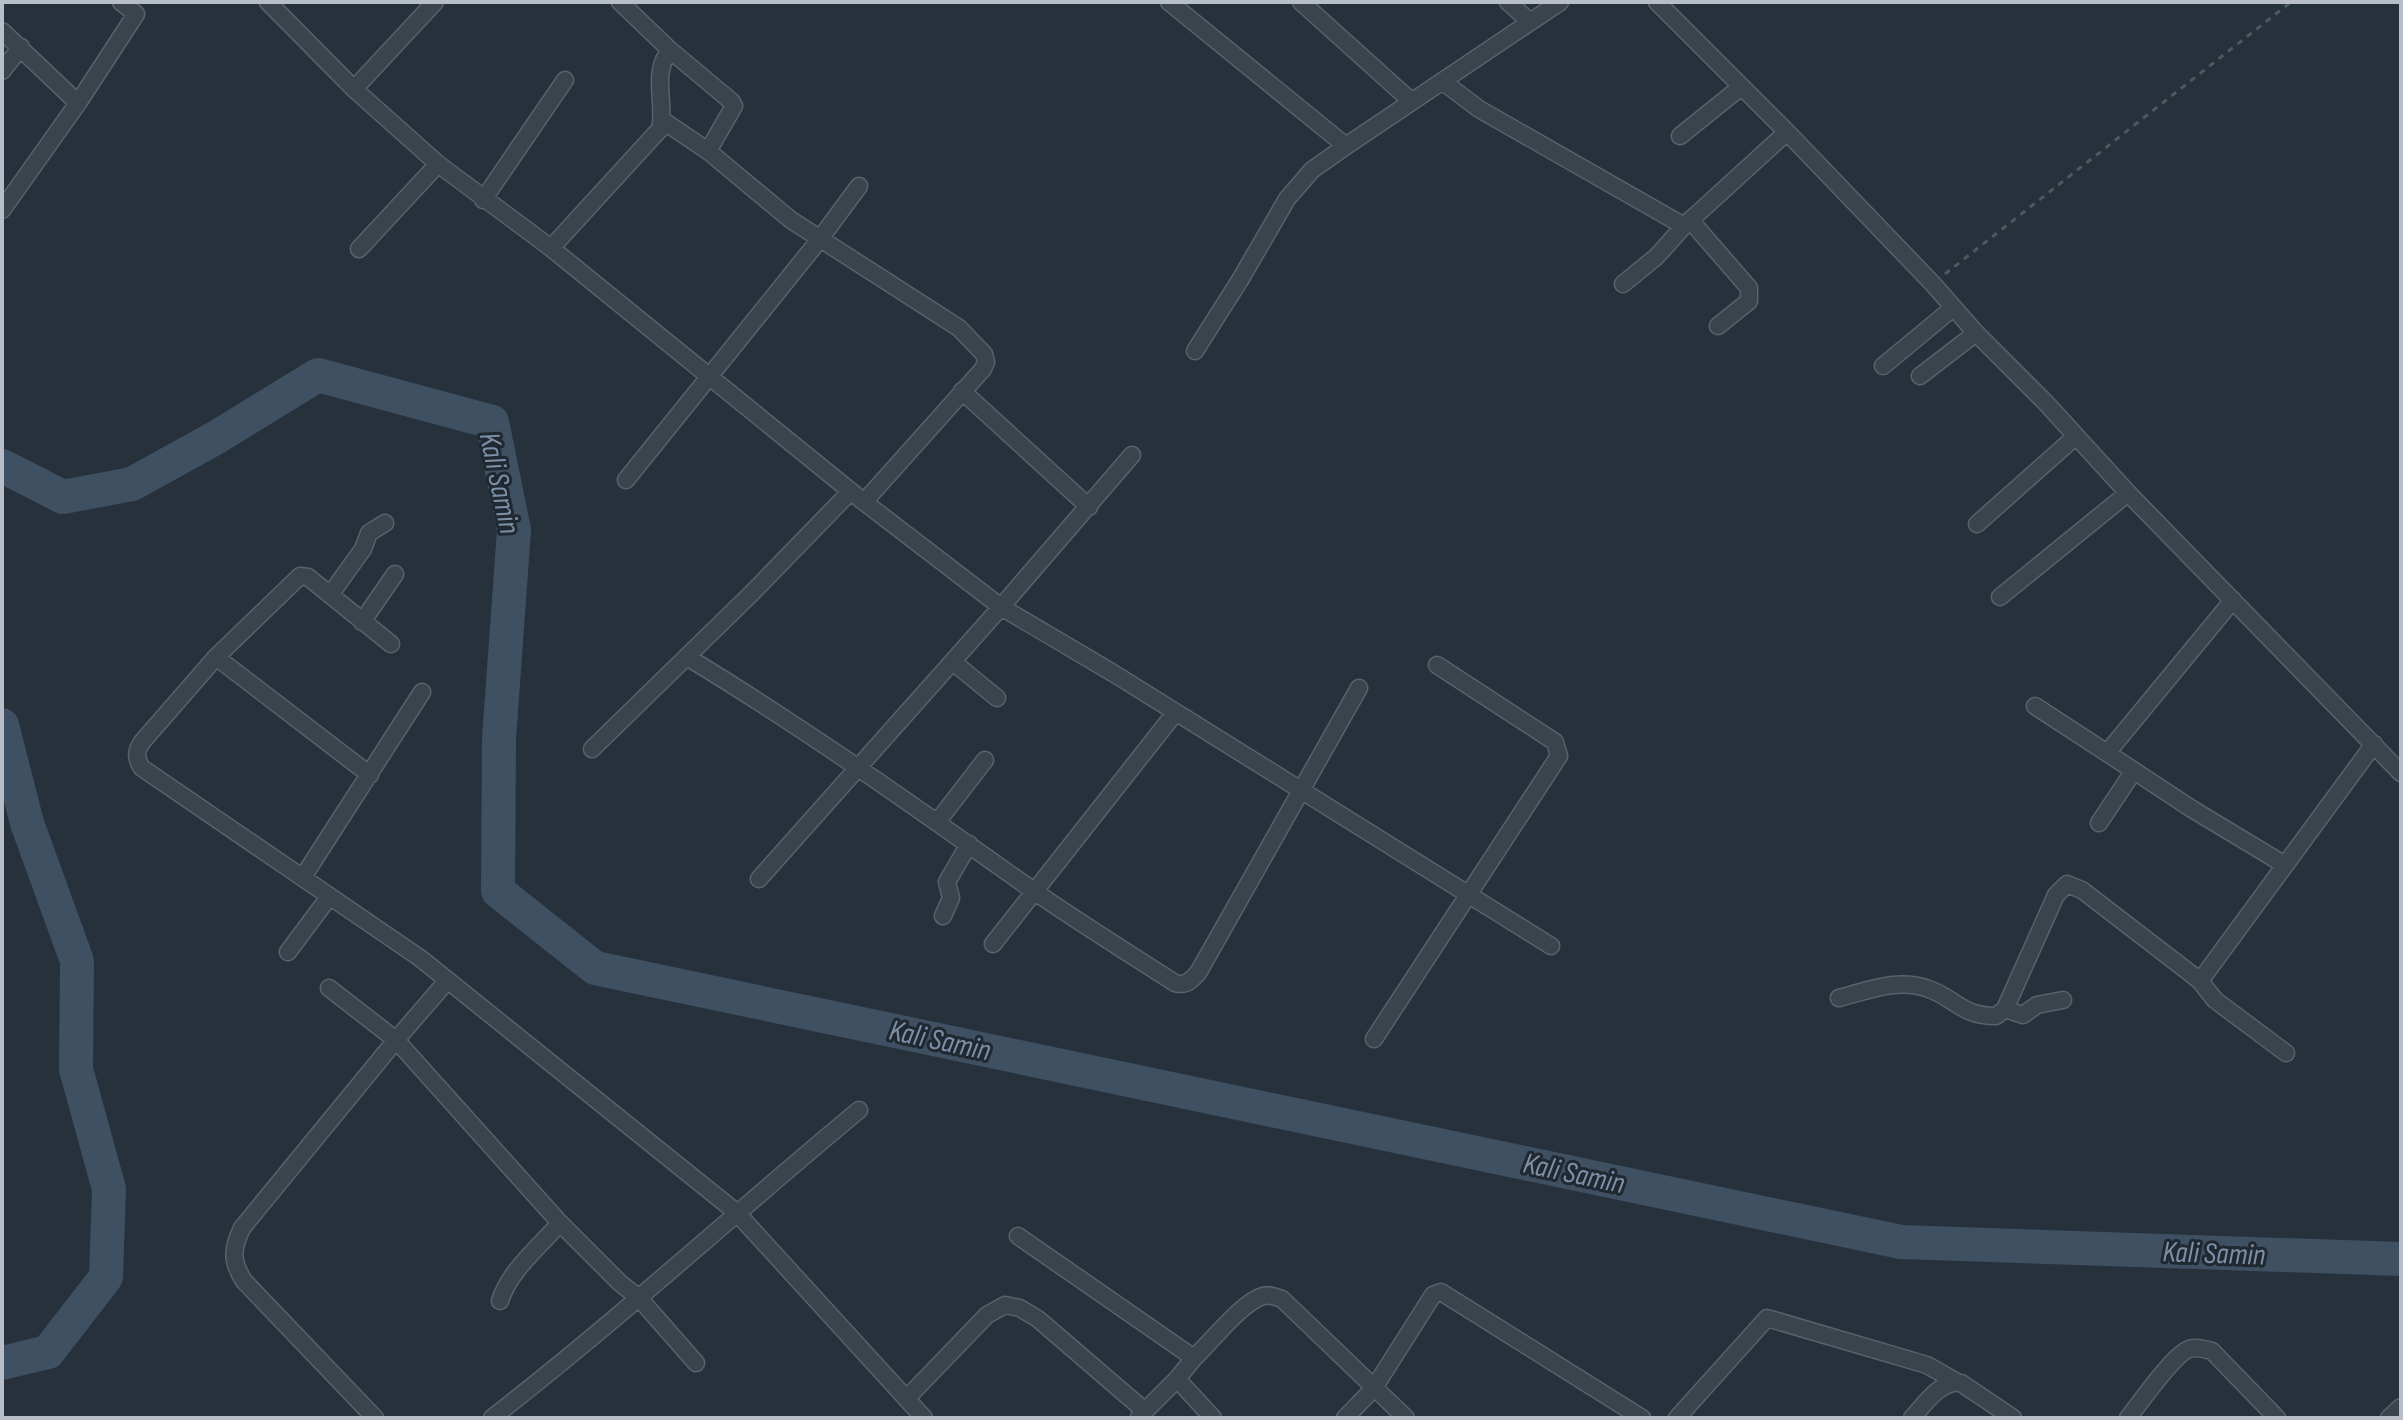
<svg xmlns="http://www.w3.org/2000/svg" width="2403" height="1420" viewBox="0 0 2403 1420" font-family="'Sofia Sans Condensed',sans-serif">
<rect width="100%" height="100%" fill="#27313c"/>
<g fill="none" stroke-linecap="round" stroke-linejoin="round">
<path stroke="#3f5063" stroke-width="34" d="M2,466L63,497L132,484L217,437L318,375L492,422L514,530L499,739L498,891L595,968L1901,1242L2401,1259
M2,725L27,823L77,961L76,1069L109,1189L106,1277L48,1352L2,1363"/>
<defs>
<path id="street" d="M268,2L354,89L438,164L551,248L864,502L1001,607L1113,673L1551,946
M1169,2L1346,146L1560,2
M1301,2L1411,101
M1508,2L1529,21
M1657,2L1787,132L1933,284L1976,333L2046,403L2128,493L2401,773
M2,31L78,103
M670,50L731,101L734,106L708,151
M2,71L21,47
M1442,81L1479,109L1684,226
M354,89L435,2
M662,120L708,151L791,220L959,328L984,354L986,362L983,369L864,502
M1680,136L1741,87
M483,200L565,80
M2,210L78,103L136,14L121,2
M1690,220L1749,288V301L1718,326
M551,248L660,129C666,102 651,74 670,50L620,2
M359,249L438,164
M1623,284L1656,257L1684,226L1787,132
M1195,351L1240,280L1287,199L1312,170L1346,146
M1883,366L1953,308
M1920,376L1976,333
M962,391L1089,507
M626,480L820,239L859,186
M1977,524L2075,437
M330,595L363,549L369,533L385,523
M2000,597L2128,493
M362,622L395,574
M391,644L308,577L300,576L216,657L142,742C136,751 135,758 142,768L420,958L736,1212L924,1418
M216,657L370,775
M687,657C806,729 918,809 1031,889C1078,922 1127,952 1175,983C1186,986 1190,981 1198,973L1359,688
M953,662L997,698
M2035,706L2107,753L2233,600
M592,749L752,593L851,491
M2107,753L2192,809L2285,865
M938,821L985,760
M2099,823L2133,772
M303,877L422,692
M759,879L1001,607L1132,455
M943,916L951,898L947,882L969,844
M993,944L1175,713
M288,952L329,897
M2200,981L2374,744
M329,988L396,1040L560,1223L620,1283L639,1298L696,1363
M1839,998C1867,991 1897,978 1926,988C1955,997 1960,1016 1996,1016L2005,1009L2056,895L2067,884L2082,890L2186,970L2200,981L2215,1000L2286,1053
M2005,1009L2023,1015L2037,1005L2063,1000
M1374,1039L1559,756L1555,742L1437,665
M1018,1236L1194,1358L1177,1379L1213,1418
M500,1301C509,1271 540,1246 560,1223
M1194,1358C1211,1342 1242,1302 1263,1296C1270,1294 1275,1297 1282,1299L1406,1418
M907,1398L987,1315L1005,1305L1020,1308L1038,1319L1145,1411
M1139,1417L1177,1379
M375,1418L244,1281C231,1261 232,1249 242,1228L396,1040L447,981
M492,1418C618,1320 736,1212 859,1110
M1345,1418L1374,1388L1433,1295L1441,1292L1642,1418
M1677,1418L1767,1318L1927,1365L1957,1382
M1912,1418C1925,1404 1940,1380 1961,1383L2013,1418
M2128,1418C2140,1403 2172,1357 2187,1350C2194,1346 2204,1349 2212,1351L2277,1418
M2389,1418L2401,1407"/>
</defs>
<use href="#street" stroke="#59616a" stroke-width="19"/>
<path stroke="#495b5c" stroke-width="3" stroke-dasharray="6 6" stroke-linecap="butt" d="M1945,274L2291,2"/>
<use href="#street" stroke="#3b434c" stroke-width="16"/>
</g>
<g text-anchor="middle" stroke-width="6" stroke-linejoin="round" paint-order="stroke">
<g font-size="30" font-style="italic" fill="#7b90a7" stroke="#202831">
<text transform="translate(500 483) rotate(78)" y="10">Kali Samin</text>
<text transform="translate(940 1040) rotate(12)" y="10">Kali Samin</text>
<text transform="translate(1574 1173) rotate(12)" y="10">Kali Samin</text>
<text transform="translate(2214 1253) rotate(2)" y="10">Kali Samin</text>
</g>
</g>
<rect width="2403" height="1420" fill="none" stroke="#b7bec7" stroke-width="8"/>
</svg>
